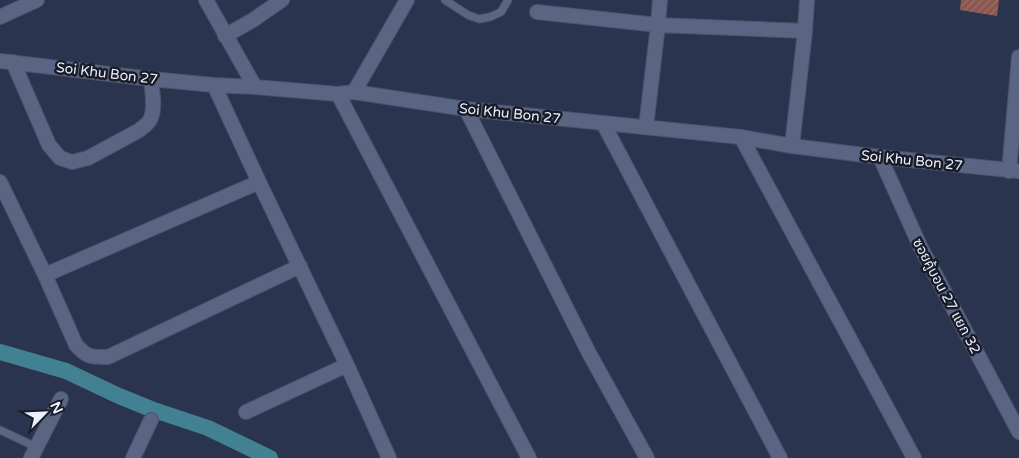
<svg xmlns="http://www.w3.org/2000/svg" width="1019" height="458" viewBox="0 0 1019 458" font-family="'Varela Round','Noto Sans Thai',sans-serif">
<defs>
<pattern id="building-hatch" width="6" height="6" patternUnits="userSpaceOnUse" patternTransform="scale(1.25)"><rect width="6" height="6" fill="#89574d"/><path d="M-1 1l2-2M0 6l6-6M5 7l2-2" fill="none" stroke="#9a6f68"/></pattern>
</defs>
<rect width="100%" height="100%" fill="#2b344e"/>
<g fill="none" stroke-linecap="round" stroke-linejoin="round">
<path stroke="#428191" stroke-width="16" d="M0,352L66,371L119,396L151,409L208,428L270,458"/>
</g>
<path fill="url(#building-hatch)" d="M961,0H999L997,16L960,10Z"/>
<g fill="none" stroke-linecap="round" stroke-linejoin="round">
<defs>
<path id="lane" d="M445,0L468,15L479,19L490,17L501,12L508,0
M0,430L36,447"/>
<path id="street" d="M206,0L255,87
M537,12L658,25L805,31
M0,17L37,0
M225,36L253,20L282,0
M0,61L151,79L214,85L255,87L338,94L354,92L466,109L741,137L792,146L880,157L1019,171
M13,62L49,145L60,158L72,162L88,158L138,131C142,128 147,125 150,120C156,109 152,91 151,79
M214,85L259,182L347,365L389,458
M354,92L407,0
M338,94L529,458
M466,109L589,353L647,458
M603,123L780,458
M646,127L658,25L660,0
M741,137L914,458
M792,146L805,31L807,0
M880,157L920,246L1019,432
M1009,171L1019,57
M0,182L45,275L76,345C88,358 91,357 108,357L300,266
M45,275L259,182
M246,412L347,365
M31,458L61,399
M133,458L151,420"/>
</defs>
<use href="#lane" stroke="#4b5269" stroke-width="9"/>
<use href="#street" stroke="#4b5269" stroke-width="16"/>
<use href="#lane" stroke="#5a6583" stroke-width="7"/>
<use href="#street" stroke="#5a6583" stroke-width="14"/>
</g>
<g text-anchor="middle" stroke-width="5" stroke-linejoin="round" paint-order="stroke">
<g font-size="14" fill="#eaf0fe" stroke="#181c28">
<text transform="translate(107 73) rotate(7)" y="5">Soi Khu Bon 27</text>
<text transform="translate(510 113) rotate(6)" y="5">Soi Khu Bon 27</text>
<text transform="translate(912 160) rotate(6)" y="5">Soi Khu Bon 27</text>
<text transform="translate(947 296) rotate(62)" y="5">ซอยคู้บอน 27 แยก 32</text>
</g>
</g>
<g transform="translate(45 413) rotate(66)" stroke="#181c28" stroke-width="4" paint-order="stroke">
<path d="M0-4L9 19L0 12L-9 19Z" fill="#eaf0fe"/>
<text y="-8" font-size="14" font-weight="bold" text-anchor="middle" fill="#eaf0fe">N</text>
</g>
</svg>
